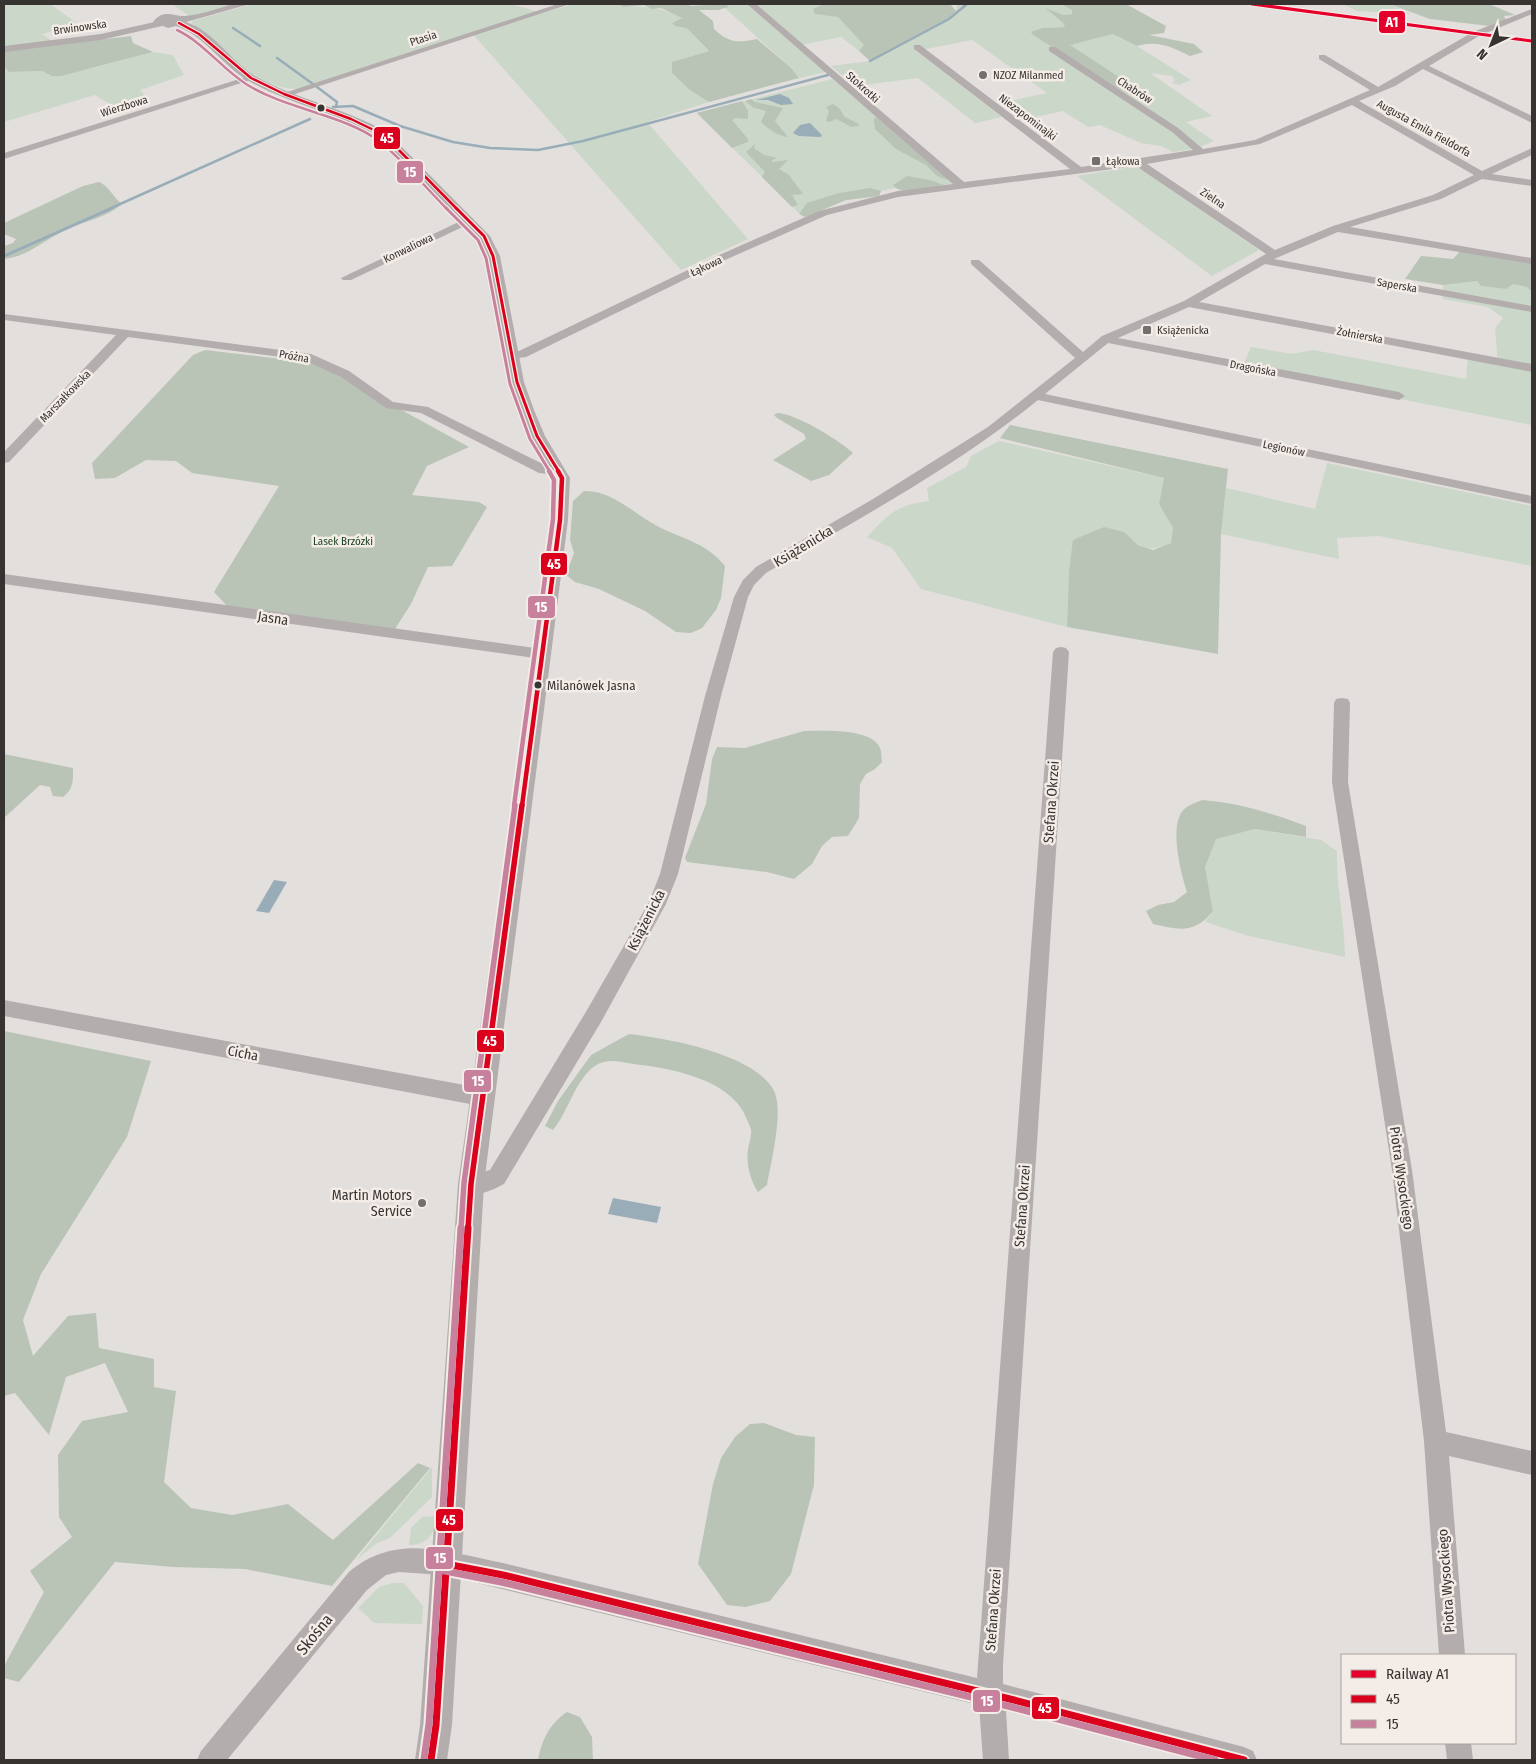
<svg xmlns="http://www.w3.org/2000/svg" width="1536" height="1764" viewBox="0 0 1536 1764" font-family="'Fira Sans Condensed',sans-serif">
<rect width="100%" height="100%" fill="#e3dfdd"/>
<path fill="#cbd7c9" d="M4,4H50L78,24L42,34L52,41L4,47Z
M172,4H236L191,17Z
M253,4H511L542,13L574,4H620L624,7C647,5 662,8 683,18L673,22L675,26L687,27L709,51L672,62L691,91L709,102L647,122L748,239L681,270L472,33L298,89C256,89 221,49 192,23V21Z
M726,4H824L814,9L838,17L865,45L859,51L841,37L796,46L826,72L799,78L791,68L725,8L729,7Z
M955,4H1061L1072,10V14L1064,15L1045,8L1063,23L1065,27L1043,28L1151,98L1069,45L1113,34L1137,46L1191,80L1179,85L1172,83L1175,80L1172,76L1150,73L1212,116L1186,122L1214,141L1201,146L1202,148L1173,152L1161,146L1141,143L1100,125L1088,127L1063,111L1022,120L1000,103L1047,93L972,40L916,51L1002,117L975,123L918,78L855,86L831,66L870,61L949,19L956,11L957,6Z
M1343,4H1389L1411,14L1357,11Z
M153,52L173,55L184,75L140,90L146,97C119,106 119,111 95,95L4,122V66L10,72L42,71L52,76L93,68Z
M832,79L954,182L952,184L902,191L896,188L881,191L879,196L846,200L803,217L697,113Z
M1137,166L1259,250L1212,276L1077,176Z
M1477,281L1481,286L1506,289L1513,284L1531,286L1532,289V425L1242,368L1251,347L1292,354L1313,350L1466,379L1468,357L1498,366L1495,328L1503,318L1488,307L1443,299V285Z
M999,441L1164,478L1159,504L1173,528L1171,543C1147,552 1142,550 1124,532L1074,540L1069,571L1067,627L921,589L892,548L867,537C889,513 897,505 929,501L927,488L966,467L971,456Z
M1327,463L1532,506V566L1379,536L1337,538L1339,559L1221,534L1226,488L1315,509Z
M1255,829L1321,840L1337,851C1336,887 1345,922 1345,957L1249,936L1205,922L1213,911L1205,867L1215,839Z
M432,1467V1497L390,1538L377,1543L356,1560Z
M438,1516C434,1534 428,1545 409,1545L411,1528L422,1517Z
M392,1583H404L423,1606L422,1624L374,1623L358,1608L379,1587Z"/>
<path fill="#b9c4b6" d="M618,4H688L690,6L726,4L729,7L718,10H699L713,21L714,29C729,43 737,43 757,39L791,68L799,78L709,102L691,91L672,73V62L709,51L687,28L675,26L672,23L682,18L661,8L652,9L644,5L624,7Z
M824,4H950L956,11L949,19L870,61L859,51L864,45L838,17L815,14L813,9Z
M1061,4H1126L1166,26L1164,33L1149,35L1194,44L1203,52L1190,56C1171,47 1158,40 1137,46L1113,34L1070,45L1151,98L1141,100L1116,87L1033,35L1031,32L1043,28L1065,27L1063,23L1045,8L1064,15L1072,14V10Z
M1389,4H1489L1515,15L1504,16L1506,20L1489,26L1481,25L1430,19Z
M131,36L133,43L153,52L61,76H52L42,71L9,72L4,66V51Z
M751,99L755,102L783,108L775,121L788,137C778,136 768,129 761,122L766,111L754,108L745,101Z
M742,101L748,111V119L736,118L732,120L748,139V142L732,148L697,113Z
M833,104L839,108L845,117L859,124V126L851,127L837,119L829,122L826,121L829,111L826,107Z
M876,117L954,182L937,176L926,165L896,149L875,129L874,119Z
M755,144L754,148L764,155L777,158L771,161L772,162L788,160L779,169L789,175L803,194L792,195L798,205L792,207L762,177L765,172L746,152Z
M907,176L930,180L944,185C931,187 902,197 893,185Z
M99,182C109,186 113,197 122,204C106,218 84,221 66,230C43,240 30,256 4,259V246L13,243L16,239L4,234V223L83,186Z
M870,188L881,191L879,196L846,200L806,217L799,214L807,203L839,193Z
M1464,247L1532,259V292L1527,287L1513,284L1506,289L1481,286L1477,281L1443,285L1405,279L1421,256L1453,259Z
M205,350L316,363L469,447L427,466L412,495L479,502L487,507L452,566L428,567L411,604L393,632L229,608L214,592L279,486L192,473L176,461L146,460L115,478L95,479L92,463L193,355Z
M777,413C795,413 839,440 853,453L829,475L811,481L773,460L806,439L804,434L777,418L774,415Z
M1010,425L1228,469L1221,534L1218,654L1067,627L1069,571L1073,540L1104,527L1124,532L1138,545L1153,550L1171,543L1173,528L1159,504L1164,478L1000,438Z
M584,491C613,490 635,515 659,527C683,539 707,543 725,566L721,598L716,610L702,628L691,633L676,632L645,611L599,589L575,582L566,575L574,553L570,540L573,501Z
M804,731C823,731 868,728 879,746C882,751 881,756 882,762L875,769L866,774L860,784L859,818L848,836L832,837L822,846L812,864L794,879L767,872L687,862L685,858L706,804L712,759L717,747L745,748Z
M4,754L73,768C73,780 74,789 63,797L53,796L50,787L40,785L4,818Z
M1202,800C1241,803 1270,813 1306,826V837L1255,829L1216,839L1205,867L1213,911C1195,934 1179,930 1153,924L1146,911L1158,905L1174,902L1187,892C1181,874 1171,833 1180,815C1183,807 1194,803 1202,800Z
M4,1031L151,1061L127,1137L41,1274L23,1320L33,1356L68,1316L96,1313L99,1348L154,1359V1387L176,1391L164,1482L191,1508L232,1515L288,1504L333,1540L418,1463L430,1468L332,1586L245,1569L173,1567L115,1562L19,1682L4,1678V1666L44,1592L30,1571L72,1537L59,1517L58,1455L82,1421L128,1412L105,1363L66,1377L49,1435L15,1393L4,1396Z
M629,1034C666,1038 756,1054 774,1091C784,1111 771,1162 767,1185L758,1192C750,1180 746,1164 748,1149C749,1143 752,1136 751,1130C750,1125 746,1118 744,1113C727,1080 674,1069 641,1065C623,1063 606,1055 591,1069C573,1086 568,1112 553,1130L545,1126L558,1101L591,1055Z
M764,1423L796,1435L815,1437L814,1485L791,1574L770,1601L745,1607L727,1605L698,1564L713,1484L721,1458L735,1437L750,1424Z
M567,1712L580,1717L592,1737L593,1760H538C542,1740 549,1724 567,1712Z"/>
<path fill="#99adb9" d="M780,94L789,98L793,104L781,105L768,100H756Z
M810,123L822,135L821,137L799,136L793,133L800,125Z
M274,880L287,882L269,913L256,911Z
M613,1198L661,1207L657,1223L608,1214Z"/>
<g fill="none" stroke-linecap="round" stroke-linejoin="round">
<path stroke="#99adb9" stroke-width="2.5" d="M233,28L260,46
M277,58L313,84
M870,61L949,19L967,4
M317,87L337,102L336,106
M333,107L353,106L400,126L453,142L490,148L538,150L583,141L828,75
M109,209L310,119"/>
<path stroke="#99adb9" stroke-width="3" d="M4,256L112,208"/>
<path fill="#b3aead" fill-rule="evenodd" d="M558,4H570L289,96L281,94Z
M747,4H756L964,182L1070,169L914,49V45H920L1081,167L1193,150L1172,132L1049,51V47H1055L1178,128L1203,149L1255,140L1370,90L1319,59V55H1325L1378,87L1473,32L1532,9V14L1479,36L1429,66L1532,116V123L1423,69L1395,86L1359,101L1482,171L1532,148V155L1492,174L1532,180V186L1482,179L1441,199L1350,227L1531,258L1532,264L1338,232L1274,259L1532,306V312L1265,264L1199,302L1532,364V372L1189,307L1118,338L1399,392L1405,396L1399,400L1108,343L1045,394L1532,496V504L1038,400C954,468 858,519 766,573L754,585L748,597L721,696L678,874L666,904L601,1022L504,1184C491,1191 479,1197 464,1191L461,1184L464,1177L490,1170L587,1010L649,902L660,874L705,696L734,597L743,580L756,567L873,499L988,427L1075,358L971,264V260H979L1083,352L1102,336L1184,301L1266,254L1136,166L898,197L827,215L725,260L526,357L508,359L506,356L508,353L519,351L717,256L819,211L898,191L953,184ZM1352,105L1474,175L1433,195L1333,226L1275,250L1147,164L1260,144Z
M159,21L163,24L162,26L101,40L4,52V46L101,34Z
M249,76L257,78L4,159V153Z
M469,217L473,218V222L351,280H343L341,278Z
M4,314L311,354L349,371L393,402L428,407L547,466L563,468L565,471L558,475L539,473L421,413L386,408L341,377L304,360L128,337L9,462L4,463V452L116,335L4,320Z
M4,574L542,649L547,650L550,654L547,658L542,659L4,584Z
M1061,647L1066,648L1069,652L1003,1665V1684L1244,1747L1253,1751L1257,1760H1194L1006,1711L1009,1760H983L979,1705L461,1579L428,1574L399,1572L386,1575L367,1590L227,1760H197L201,1751L349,1572C395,1532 449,1552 503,1563L977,1678L1053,652L1056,648Z
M1342,698L1348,699L1350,703L1348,782L1412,1170L1446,1432L1532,1451V1475L1449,1456L1465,1655H1439L1424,1441L1392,1170L1332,782L1334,703L1336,699Z
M4,1000L470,1086L483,1085L490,1088L493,1094L490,1100L470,1104L4,1016Z
M1445,1743H1471L1473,1760H1447Z"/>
<path fill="#b3aead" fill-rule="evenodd" d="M234,4H250L186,22C214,31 230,61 255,76C297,100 346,108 388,133L490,236L500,256L524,382L534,410L545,436L570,478L568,520L484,1184L452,1725L447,1760H415L420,1725L458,1184L552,520L554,478L529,436L510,382L486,256L478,237L380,137C339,113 291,105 249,81C222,66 206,36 176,26L168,28L153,22C164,8 174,17 185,16C201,15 218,8 234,4Z"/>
<defs>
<path id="bus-1-far4" d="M179,23L199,34L251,78L284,94L351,119L384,135L457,209"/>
<path id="bus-1-far3" d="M456,208L484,236L493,256L517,382L537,436L559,472"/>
<path id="bus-1-far2" d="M522,806L560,520L562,478L558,471"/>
<path id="bus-1-far1" d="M468,1229L471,1184L522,805"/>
<path id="bus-1" d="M446,1564L503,1575L1014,1700L1244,1760
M431,1760L436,1725L468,1228"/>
<path id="bus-2-far4" d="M177,30C204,43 221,68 246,84C285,109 345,115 379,141C401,158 427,189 447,209"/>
<path id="bus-2-far3" d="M446,208L478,240L486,258L510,384L530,439L550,472"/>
<path id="bus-2-far2" d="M514,806L553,519L554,480L549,471"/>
<path id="bus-2-far1" d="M461,1229L464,1183L515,805"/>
<path id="bus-2" d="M445,1571L501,1582L1012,1707L1215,1760
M424,1759L429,1724L461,1228"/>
</defs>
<use href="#bus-1-far4" stroke="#f4ece7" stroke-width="4.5"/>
<use href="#bus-1-far3" stroke="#f4ece7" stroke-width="5.5"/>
<use href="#bus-1-far2" stroke="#f4ece7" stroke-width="8"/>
<use href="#bus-1-far1" stroke="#f4ece7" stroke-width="9"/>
<use href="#bus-1" stroke="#f4ece7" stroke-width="11"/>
<use href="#bus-2-far4" stroke="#f4ece7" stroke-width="4.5"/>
<use href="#bus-2-far3" stroke="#f4ece7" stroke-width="5.5"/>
<use href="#bus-2-far2" stroke="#f4ece7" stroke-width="8"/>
<use href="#bus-2-far1" stroke="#f4ece7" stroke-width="9"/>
<use href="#bus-2" stroke="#f4ece7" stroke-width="11"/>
<use href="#bus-1-far4" stroke="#db011c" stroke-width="2.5"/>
<use href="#bus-1-far3" stroke="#db011c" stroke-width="3"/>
<use href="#bus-1-far2" stroke="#db011c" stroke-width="4.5"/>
<use href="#bus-1-far1" stroke="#db011c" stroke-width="5.5"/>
<use href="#bus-1" stroke="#db011c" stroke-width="7"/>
<use href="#bus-2-far4" stroke="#c8819c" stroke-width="2.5"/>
<use href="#bus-2-far3" stroke="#c8819c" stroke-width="3"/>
<use href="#bus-2-far2" stroke="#c8819c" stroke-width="4.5"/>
<use href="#bus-2-far1" stroke="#c8819c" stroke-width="5.5"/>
<use href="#bus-2" stroke="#c8819c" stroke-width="7"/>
<defs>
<path id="rail-1" d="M1252,4L1532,41"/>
</defs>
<use href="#rail-1" stroke="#f4ece7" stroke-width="5"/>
<use href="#rail-1" stroke="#e4002b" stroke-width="3"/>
</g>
<g fill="#736f6d" stroke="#f4ece7" stroke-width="2">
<circle cx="983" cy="75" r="5"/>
<rect x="1091" y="156" width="10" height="10" rx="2.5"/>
<rect x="1142" y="325" width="10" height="10" rx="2.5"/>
<circle cx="422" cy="1203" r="5"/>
</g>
<g fill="#363331" stroke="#f4ece7" stroke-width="2">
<circle cx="321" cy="108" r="4.5"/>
<circle cx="538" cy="685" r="4.5"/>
</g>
<g text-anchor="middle" stroke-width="5" stroke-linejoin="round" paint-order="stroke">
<g font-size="11" fill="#363331" stroke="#f4ece7">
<text transform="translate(80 27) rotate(-8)" y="4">Brwinowska</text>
<text transform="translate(423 38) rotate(-18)" y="4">Ptasia</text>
<text transform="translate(863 87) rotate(42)" y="4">Stokrotki</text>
<text transform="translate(1135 90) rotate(33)" y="4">Chabrów</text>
<text transform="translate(124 106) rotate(-17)" y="4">Wierzbowa</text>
<text transform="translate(1028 117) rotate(37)" y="4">Niezapominajki</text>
<text transform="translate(1424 128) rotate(29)" y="4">Augusta Emila Fieldorfa</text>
<text transform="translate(1213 198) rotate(34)" y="4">Zielna</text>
<text transform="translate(408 248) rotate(-26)" y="4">Konwaliowa</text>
<text transform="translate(706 266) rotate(-25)" y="4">Łąkowa</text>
<text transform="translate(1397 285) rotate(10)" y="4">Saperska</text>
<text transform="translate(1360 335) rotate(11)" y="4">Żołnierska</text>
<text transform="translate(294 356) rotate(10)" y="4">Próżna</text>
<text transform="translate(1253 368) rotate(11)" y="4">Dragońska</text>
<text transform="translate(65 396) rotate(-46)" y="4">Marszałkowska</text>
<text transform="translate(1284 448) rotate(12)" y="4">Legionów</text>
</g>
<g font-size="11" fill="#363331" stroke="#f4ece7" text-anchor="start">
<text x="993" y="79">NZOZ Milanmed</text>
<text x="1106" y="165">Łąkowa</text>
<text x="1157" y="334">Książenicka</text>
</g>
<g font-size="11" fill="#163d1c" stroke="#f4ece7">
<text x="343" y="545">Lasek Brzózki</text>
</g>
<g font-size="13" fill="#363331" stroke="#f4ece7" text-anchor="start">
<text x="547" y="690">Milanówek Jasna</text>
</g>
<g font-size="14" fill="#363331" stroke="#f4ece7">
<text transform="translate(803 546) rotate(-31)" y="5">Książenicka</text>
<text transform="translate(273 618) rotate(8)" y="5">Jasna</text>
<text transform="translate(1051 802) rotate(-86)" y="5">Stefana Okrzei</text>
<text transform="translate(646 920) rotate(-63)" y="5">Książenicka</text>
<text transform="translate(243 1053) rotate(11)" y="5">Cicha</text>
<text transform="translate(1402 1178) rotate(82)" y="5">Piotra Wysockiego</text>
<text transform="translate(1022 1206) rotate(-86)" y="5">Stefana Okrzei</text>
<text transform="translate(1446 1581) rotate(-94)" y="5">Piotra Wysockiego</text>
<text transform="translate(993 1610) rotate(-86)" y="5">Stefana Okrzei</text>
</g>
<g font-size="14" fill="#363331" stroke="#f4ece7" text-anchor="end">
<text x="412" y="1200">Martin Motors<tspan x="412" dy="16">Service</tspan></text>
</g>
<g font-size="16" fill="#363331" stroke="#f4ece7">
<text transform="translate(314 1634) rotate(-51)" y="6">Skośna</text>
</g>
</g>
<g stroke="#f4ece7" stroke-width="2">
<rect x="1378" y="10" width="28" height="24" rx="5" fill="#e4002b"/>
<rect x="373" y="126" width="28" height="24" rx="5" fill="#db011c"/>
<rect x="396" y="160" width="28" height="24" rx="5" fill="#c8819c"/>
<rect x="540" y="552" width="28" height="24" rx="5" fill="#db011c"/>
<rect x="527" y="595" width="29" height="24" rx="5" fill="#c8819c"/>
<rect x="476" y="1029" width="29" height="24" rx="5" fill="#db011c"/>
<rect x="463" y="1069" width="29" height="24" rx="5" fill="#c8819c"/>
<rect x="435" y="1508" width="29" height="24" rx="5" fill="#db011c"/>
<rect x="425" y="1546" width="29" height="24" rx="5" fill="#c8819c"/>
<rect x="972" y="1689" width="29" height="24" rx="5" fill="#c8819c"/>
<rect x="1031" y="1696" width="29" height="24" rx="5" fill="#db011c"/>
</g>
<g font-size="14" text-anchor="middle" font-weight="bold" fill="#fff">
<text x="1392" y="27">A1</text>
<text x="387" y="143">45</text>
<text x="410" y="177">15</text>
<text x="554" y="569">45</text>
<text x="541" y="612">15</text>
<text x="490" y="1046">45</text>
<text x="478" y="1086">15</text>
<text x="449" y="1525">45</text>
<text x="440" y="1563">15</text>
<text x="987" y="1706">15</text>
<text x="1045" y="1713">45</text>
</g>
<rect width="1536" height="1764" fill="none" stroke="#363331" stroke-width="10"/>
<rect x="1341" y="1654" width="175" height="90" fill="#f4ece7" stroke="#a8a29e"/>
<rect x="1351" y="1670" width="25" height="8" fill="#e4002b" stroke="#a8a29e"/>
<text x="1386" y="1679" font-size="15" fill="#363331">Railway A1</text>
<rect x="1351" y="1695" width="25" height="8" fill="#db011c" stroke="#a8a29e"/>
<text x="1386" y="1704" font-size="15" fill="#363331">45</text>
<rect x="1351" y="1720" width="25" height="8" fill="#c8819c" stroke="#a8a29e"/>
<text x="1386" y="1729" font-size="15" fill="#363331">15</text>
<g transform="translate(1491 45) rotate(223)" stroke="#f4ece7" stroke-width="4" paint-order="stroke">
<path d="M0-4L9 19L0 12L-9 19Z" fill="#363331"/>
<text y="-8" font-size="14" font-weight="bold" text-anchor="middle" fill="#363331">N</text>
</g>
</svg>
